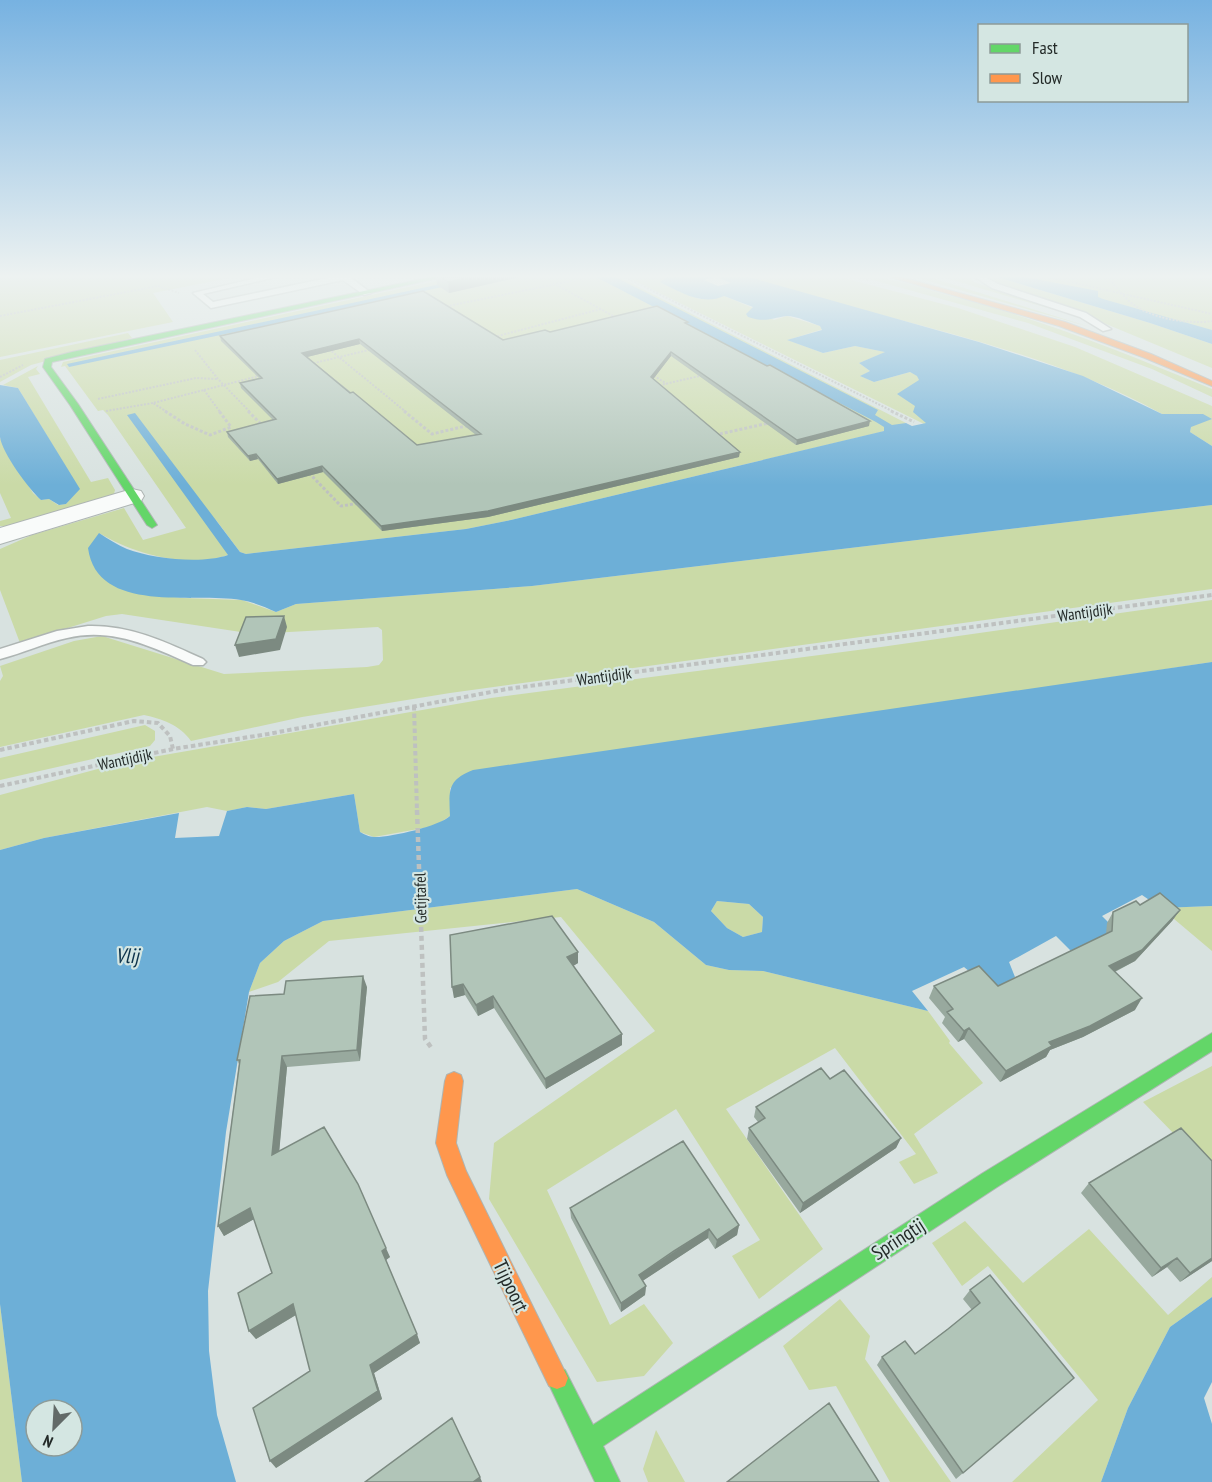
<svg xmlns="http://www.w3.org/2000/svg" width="1212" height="1482" viewBox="0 0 1212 1482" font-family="'PT Sans Narrow',sans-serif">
<rect width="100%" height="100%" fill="#d8e2e0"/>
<path fill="#cadaa7" d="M0,277H235L153,293L173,322L0,357Z
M454,277H619L906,423L881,432L511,520L466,529L246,554L240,552L216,520L228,555C188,569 134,554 99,533L136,593L183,598L242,600L276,612L296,604L532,586L1212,505V589L450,693L302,717L191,741C180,725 162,719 144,715L0,747V681L3,676L0,666L74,641L102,636L224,674L367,667L379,665L383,660L382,630L378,627L254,634L122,614L106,616L20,643L0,590V549L32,535L124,508L143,540L186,528L108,415L103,410L98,411L65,366L61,367L63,362Z
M627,277H667V279L661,283L699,299L724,296L753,308L774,320L787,316L820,326L823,329L788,340L823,353L855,346L886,352L859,363L870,371L861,376L874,382L910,372L918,376L919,380L916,407L927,423L924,424Z
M749,277H840L958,308L1075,347L1212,406V446L1190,432L1191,427L1170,415L1162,414C1034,343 887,322 749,277Z
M862,277C891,277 919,287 947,295C1039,318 1125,353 1212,389V397L1152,369L1028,323Z
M914,277H929L1090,327Z
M942,277H968L974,282L1068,314Z
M982,277H997L1150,323L1212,344V368L1094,319L996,285Z
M1021,277H1212V332Z
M128,333L132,338L31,365L0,382V360Z
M38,366L36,369L40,374L28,377L91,482L108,478L115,490L114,494L8,526H0V521L11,518L0,493V438L33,493L41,500L49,499L58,505L66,504L79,489L18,388L3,385Z
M1212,600V662L876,713L450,788V816L435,826L374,837L360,832L354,794L266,809L247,807L227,811L207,807L44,838L0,850V795L124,762L491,698L881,647Z
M145,725L155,731V740L150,746L0,780V758Z
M577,889L654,922L706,965L729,970L763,971L928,1011L950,1041L949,1043L983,1083L914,1134L938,1173L914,1184L899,1162L916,1154L835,1048L726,1109L823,1249L759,1299L732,1256L760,1240L676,1109L547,1190L610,1325L644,1304L673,1343L644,1376L597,1382L489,1199L494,1143L655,1031L561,917L329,941L278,982L249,992L260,963L284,941L323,921Z
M717,901L749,904L763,917L762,932L743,937L727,928L711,911Z
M1212,906V951L1161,908Z
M1212,1066V1173L1143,1102Z
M965,1221L1023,1283L1089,1229L1168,1315L1212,1277V1297L1170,1327L1128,1408L1101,1482H1012L1098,1400L988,1266L962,1286L932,1243Z
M840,1299L870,1336L865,1359L951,1482H890L836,1386L809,1390L783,1346Z
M0,1304L22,1482H0Z
M656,1430L685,1482H648L643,1469Z"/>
<path fill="#6dafd7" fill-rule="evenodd" d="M473,277H488L355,306L352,310C310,313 270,328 230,333L69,367L67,364Z
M596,277H615L878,410L875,415L892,425L906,423L912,426L926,423L913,412L915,406L897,394L919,380L917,376L910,372L874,382L860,376L870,371L859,363L885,352L855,346L823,353L787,340L822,330L820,326C811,323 797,316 787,316C770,318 766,323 748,317L746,314L753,307L724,296C702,306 680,292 660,282L667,277H714L704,280L718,286L731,283L717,277H749L979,342L1083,376L1162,414H1203L1212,419L1191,427L1190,432L1212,446V505L532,586L296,604L276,612C265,607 253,602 241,600C194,592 97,615 88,548L99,533C108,539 118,545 127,549C153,559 203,564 228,555L127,415L135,413L240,552L246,554L466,529L511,520L884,431V427L876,422Z
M997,277H1025L1098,291V297L1103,299L1212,330V344L1150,323Z
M0,385L18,388L80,489L66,504L59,505L49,499L41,500C29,489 2,453 0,437C0,420 0,401 0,385Z
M1212,662V906L1161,908L1142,895L1102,916L1118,932L1074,954L1056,936L1009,962L1015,977L992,990L964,967L912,991L928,1011L763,971L729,970L706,965L654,922L577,889L323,921L284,941L260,963L249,992L226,1132L208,1291L209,1351L217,1415L236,1482H22L0,1304V850L44,838L179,813L175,838L219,836L227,811L247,807L266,809L354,794L360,832C364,834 369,837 374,837C388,838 440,826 450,816C449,791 447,780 473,770ZM717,901L749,904L763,917L762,932L743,937L727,928L711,911ZM36,1410H72V1446H36Z
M1212,1297V1382L1204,1398L1212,1424V1482H1101L1128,1408L1170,1327Z"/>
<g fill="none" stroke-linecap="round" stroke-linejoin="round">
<defs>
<path id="lane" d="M260,277H276L203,294L213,302L332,277H350L371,293L364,295L343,280L211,308L193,293Z
M975,277H985L998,284L1086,313L1111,329L1103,331L1080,317L992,288Z
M88,626C130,625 166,642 203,659L206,662L203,665H193C152,647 113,627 67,638C44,643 23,653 0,659V649L57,631Z"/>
<path id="street" d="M132,489L141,491L144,496L141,501L0,544V528Z"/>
<path id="fast" d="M431,277H444L52,362L51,367L78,404L157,525L152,528L147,525L70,405L43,367L45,359L72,352Z
M1212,1033V1051L997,1187L603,1446L620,1482H595L546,1378L549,1370L557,1367L565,1370L593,1425L983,1173Z"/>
<path id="slow" d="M890,277H901L1065,322L1151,354L1212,381V386L1145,358L1059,326Z
M454,1072L461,1075L463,1081L456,1143L466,1171L568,1378L565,1386L557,1389L549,1386L447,1175L436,1143L445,1081L447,1075Z"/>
</defs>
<use href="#lane" stroke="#aeb5b3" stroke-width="3"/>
<use href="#street" stroke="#aeb5b3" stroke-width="2"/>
<use href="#fast" stroke="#aeb5b3" stroke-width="2"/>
<use href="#slow" stroke="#aeb5b3" stroke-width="2"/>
<path stroke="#bec1c0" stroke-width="2" stroke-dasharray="2 1.5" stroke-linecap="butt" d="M625,277L894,412
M856,277L870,281
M1048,277L1212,314
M1107,277C1115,285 1121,294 1130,302C1149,318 1188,325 1212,321
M1199,277L1212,278
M553,283L617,318
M443,307L586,278
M0,316L158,286L179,293
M494,337L601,309
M329,349L406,412
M195,350L218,379L250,412
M310,364L373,349
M651,374L667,384
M0,377L23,365
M656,386L704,375
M204,390L220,412
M204,390L259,376
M98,399L196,378L217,379
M106,411L153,403
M167,412L153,403L204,390"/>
<path stroke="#bec1c0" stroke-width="3" stroke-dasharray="3 2" stroke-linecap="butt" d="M165,411L185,424L210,435L231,427L219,411
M248,411L264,427
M404,411L432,434L470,425
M891,411L914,422
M715,435L769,423
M309,473L341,506L360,503"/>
<path stroke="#bec1c0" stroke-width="4" stroke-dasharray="4.5 3" stroke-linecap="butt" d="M414,706L417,812
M0,750L134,721L158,723L170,736L173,749
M0,786L173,749L268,734L507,689L1212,595"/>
<path stroke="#bec1c0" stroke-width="4.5" stroke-dasharray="5 4" stroke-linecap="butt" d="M417,810L425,1039L433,1050"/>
<use href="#lane" fill="#f9fbfa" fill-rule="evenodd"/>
<use href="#street" fill="#f9fbfa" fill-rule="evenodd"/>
<use href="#fast" fill="#63d668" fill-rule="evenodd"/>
<use href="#slow" fill="#ff974d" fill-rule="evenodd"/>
</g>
<path fill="#98a99e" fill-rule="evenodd" d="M436,277H520L449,293L437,285Z
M688,325L869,426L796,445L671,356L653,379L739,457L488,517L382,531L323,472L278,484L258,459L250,461L228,437L227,432L273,420L241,388L240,383L259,378L221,341L220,336L503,340L550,332ZM360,344L476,435L417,445L307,357Z
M1140,905L1180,910L1172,921L1135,961L1115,972L1135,1010L1083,1037L1050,1050L1046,1057L1000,1082L964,1039L958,1042L942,1023L945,1017L929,998L934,986H998L1106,934L1107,923L1113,912Z
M450,935L578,952V963L573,966L622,1034V1045L546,1089L494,1008L478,1016L465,995L454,998Z
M367,987L360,1061L287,1067L279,1151L390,1257L386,1260L420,1343L374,1373L382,1399L276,1468L310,1371L296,1315L256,1339L249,1331L272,1273L254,1219L224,1236L218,1226L239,1064L237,1060L284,994Z
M830,1079L901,1138L896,1148L800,1213L747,1139L749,1128L758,1122L754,1117L756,1107Z
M1089,1183L1212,1261L1180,1282L1167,1267L1152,1277L1081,1193Z
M570,1208L739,1225L737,1235L715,1249L708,1238L642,1281L646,1286L645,1295L621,1312L571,1218Z
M970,1290L1074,1378L956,1479L877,1365L882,1357L915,1354L972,1310L963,1299Z"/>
<path fill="#7c8a81" d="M469,277H520L449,293L448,282Z
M359,339L360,344L303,358L302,353Z
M671,352V356L651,382V377Z
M870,421L869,426L796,445L797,440Z
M740,452L739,457L488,517L382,531L381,526Z
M256,454L258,459L250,461L248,456Z
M322,466L323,472L278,484L277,479Z
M284,616L287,627L280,650L239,657L235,645Z
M1180,910L1172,921L1135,961L1102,978L1109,966Z
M578,952V963L568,969L567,957Z
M363,976L367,987L360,1061L357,1050Z
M463,984L465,995L454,998L452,987Z
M493,996L494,1008L478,1016L476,1005Z
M1142,998L1135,1010L1083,1037L1050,1050L1046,1057L1000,1082L1006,1071L1049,1042Z
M969,1028L964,1039L958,1042L964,1031Z
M622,1034V1045L546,1089L545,1079Z
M282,1056L287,1067L278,1165L272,1155Z
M901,1138L896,1148L800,1213L803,1203Z
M250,1208L256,1218L224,1236L218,1226Z
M739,1225L737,1235L715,1249L717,1240Z
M709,1229L708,1238L638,1284L639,1275Z
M386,1248L390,1257L386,1260L382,1251Z
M1177,1258L1167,1267L1152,1277L1161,1268Z
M1212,1258V1261L1180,1282L1190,1273Z
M646,1286L645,1295L621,1312V1303Z
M293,1304L299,1313L256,1339L249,1331Z
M417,1334L420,1343L374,1373L382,1399L276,1468L270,1461L370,1365Z
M480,1477L482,1482H473Z"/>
<path fill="#b1c5b8" stroke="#7c8a81" stroke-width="1.5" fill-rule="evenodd" d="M441,277H469L448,282Z
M423,291L503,340L545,330L550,332L657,306L688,322L685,323L767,366L770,365L870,421L797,440L671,352L651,377L740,452L488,511L381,526L322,466L277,479L256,454L248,456L227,432L276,419L240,383L262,378L220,336ZM359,339L481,434L417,445L353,392L350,393L302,353Z
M284,616L276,639L235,645L246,617Z
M1160,893L1180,910L1142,950L1109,966L1142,998L1090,1026L1049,1042L1052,1046L1006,1071L969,1028L964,1031L947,1012L953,1009L934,986L979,966L998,986L1112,931L1113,912L1136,901L1140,905Z
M552,916L578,952L567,957L622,1034L545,1079L493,996L476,1005L463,984L452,987L450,935Z
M363,976L357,1050L282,1056L272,1155L324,1127L358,1184L386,1248L382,1251L417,1334L370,1365L378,1391L270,1461L253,1408L310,1371L293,1304L249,1331L238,1293L272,1273L250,1208L218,1226L240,1060H237L250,996L284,994L286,981Z
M821,1068L830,1079L844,1070L901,1138L803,1203L749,1128L765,1118L756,1107Z
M1181,1128L1212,1161V1258L1190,1273L1177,1258L1161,1268L1089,1183Z
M683,1141L739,1225L717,1240L709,1229L674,1251L639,1275L646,1286L621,1303L570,1208Z
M990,1275L1074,1378L963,1473L882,1357L905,1341L915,1354L948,1329L980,1303L970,1290Z
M829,1403L879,1482H727Z
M452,1418L480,1477L473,1482H365Z"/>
<linearGradient id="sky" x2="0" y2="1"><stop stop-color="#77b2e1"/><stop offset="0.57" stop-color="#edf2f1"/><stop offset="1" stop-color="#edf2f1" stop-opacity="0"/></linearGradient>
<rect width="1212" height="485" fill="url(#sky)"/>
<g text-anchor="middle" stroke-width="4.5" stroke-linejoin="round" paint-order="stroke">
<g font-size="16" fill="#232a28" stroke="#d4e6e2">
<text transform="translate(1085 612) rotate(-8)" y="6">Wantijdijk</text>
<text transform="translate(604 676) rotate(-8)" y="6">Wantijdijk</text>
<text transform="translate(125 759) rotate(-12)" y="6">Wantijdijk</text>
<text transform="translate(420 898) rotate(-91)" y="6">Getijtafel</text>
</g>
<g font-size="20" fill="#232a28" stroke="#d4e6e2">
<text transform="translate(898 1239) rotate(-33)" y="7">Springtij</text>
<text transform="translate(511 1286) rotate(64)" y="7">Tijpoort</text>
</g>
<g font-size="21" font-style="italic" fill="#0d334b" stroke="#d4e6e2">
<text x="127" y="963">Vlij</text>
</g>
</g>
<rect x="978" y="24" width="210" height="78" fill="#d4e6e2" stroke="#8d9b98" stroke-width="1.5"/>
<rect x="990" y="44" width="30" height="9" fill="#63d668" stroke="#8d9b98" stroke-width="1.5"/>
<text x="1032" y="54" font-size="18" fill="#232a28">Fast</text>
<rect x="990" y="74" width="30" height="9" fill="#ff974d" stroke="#8d9b98" stroke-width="1.5"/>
<text x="1032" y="84" font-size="18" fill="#232a28">Slow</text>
<g transform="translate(54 1428) rotate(204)"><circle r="28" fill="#d4e6e2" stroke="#8d9b98" stroke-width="1.5"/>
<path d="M0-4.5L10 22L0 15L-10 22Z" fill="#626a68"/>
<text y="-9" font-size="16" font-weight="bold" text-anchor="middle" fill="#232a28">N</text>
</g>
</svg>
